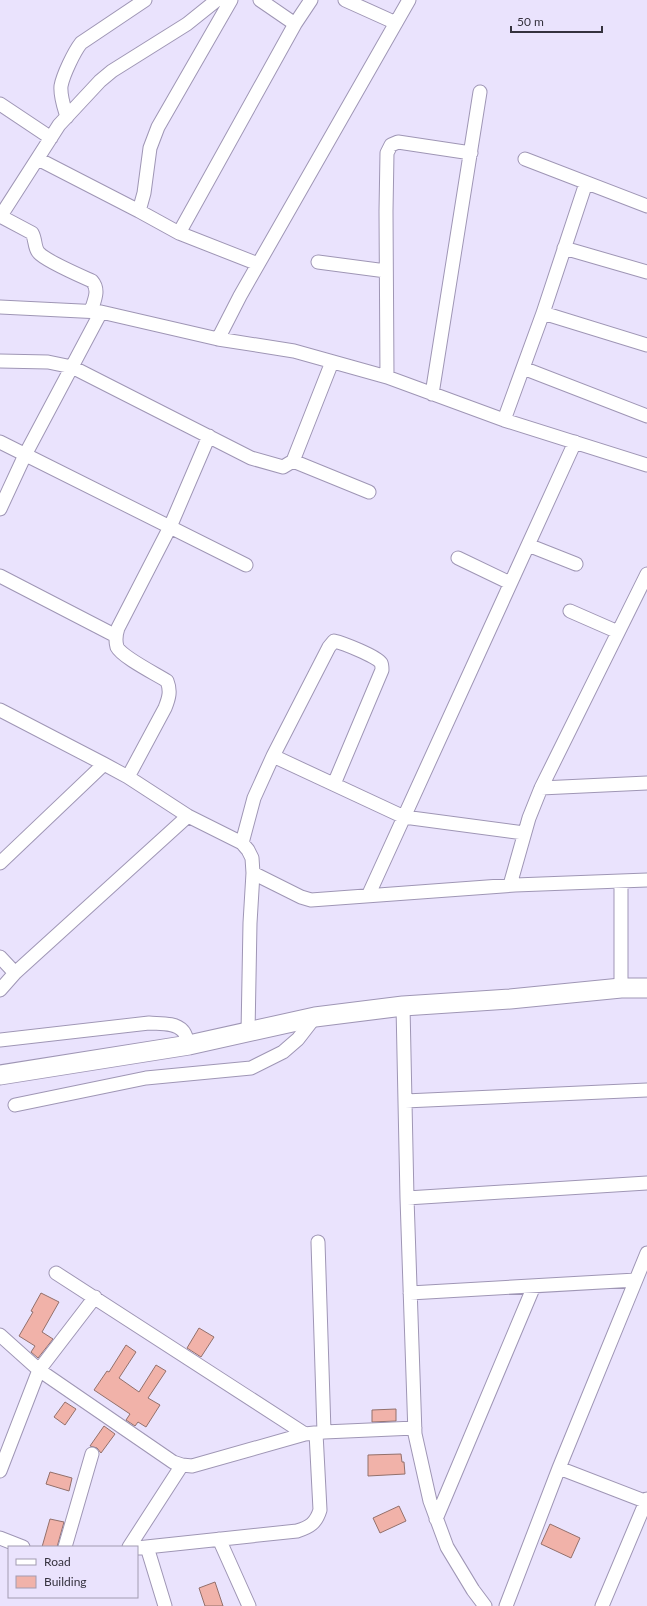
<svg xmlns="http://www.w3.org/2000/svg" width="647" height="1606" viewBox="0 0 647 1606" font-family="Lato,sans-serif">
<rect width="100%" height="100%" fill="#eae3fd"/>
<path fill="#f1b2a9" stroke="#93706b" d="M41,1293L59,1302L42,1332L53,1339L38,1358L31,1352L35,1346L19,1336L33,1312L31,1311Z
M199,1328L214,1337L201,1357L187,1348Z
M126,1345L136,1352L119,1378L139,1392L156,1365L166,1371L148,1398L160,1405L146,1427L138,1422L135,1426L126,1420L130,1414L94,1390L107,1371L109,1372Z
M65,1402L76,1409L65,1425L54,1417Z
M396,1409V1421L372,1422V1410Z
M104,1426L115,1434L101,1453L97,1448L90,1446Z
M401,1454L402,1462H404L405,1474L368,1476V1455Z
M50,1472L72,1478L69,1491L46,1484Z
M399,1506L406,1521L380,1533L373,1518Z
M50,1519L64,1522L57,1547H42Z
M550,1524L580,1538L571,1558L541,1544Z
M215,1582L223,1606H205L199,1588Z"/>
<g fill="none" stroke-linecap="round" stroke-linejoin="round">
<defs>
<path id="street" d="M260,0L295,24
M345,0L396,23
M0,104L51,138
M67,117C64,107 60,96 61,86C63,75 74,52 81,43L145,0
M38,159L139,211L179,233L258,264
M525,159L647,206
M139,211L144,193L150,148L158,127L231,0
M0,216L32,233C36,240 34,248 39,253C46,261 81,276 92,281C100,290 94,301 91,311
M0,217L59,125L100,81L112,71L187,24L217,0
M179,233L295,24L311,0
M564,248L647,272
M318,262L386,271
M0,307L101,312L218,339L294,351L387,377L504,420L647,465
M543,313L647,345
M218,339L240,296L409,0
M0,361L48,362L72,367L251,458L283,467L293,461L332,362
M523,368L647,416
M387,377L386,211L387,153L391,145L398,142L471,153
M432,394L480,92
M504,420L543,313L586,183
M0,442L246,565
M293,461L369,492
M0,509L25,455L101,312
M528,545L576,564
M458,558L510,583
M0,576L116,636
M570,611L618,632
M0,710L104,764L128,777L188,816L242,843L248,850L252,858L253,873L250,923L248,1033
M128,777L165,708C169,698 171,691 167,681C156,674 122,657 117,647C115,640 116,634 118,628L170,527L209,436
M334,784L382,670C382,668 382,665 381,663C376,656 343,643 334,641L329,647L273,756L404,817L524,833
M541,788L647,783
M242,843L254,798L273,756
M0,863L104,764
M253,873L301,897L311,900L515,885L647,880
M621,881V988
M510,885L529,818L541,788L647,574
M368,896L575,442
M0,957L15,973
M0,990L15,973L188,816
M403,1006L407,1198L415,1434L430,1501L447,1547L473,1590L485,1606
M0,1040L149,1023C159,1024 175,1022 183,1031C186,1034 187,1041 189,1045
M405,1101L647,1090
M15,1105L146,1078L251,1068L283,1052L298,1039L315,1017
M407,1198L647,1183
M318,1242L324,1432
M56,1273L305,1434
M410,1293L636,1280
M0,1335L39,1370L173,1462L182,1465L192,1466L305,1434L324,1432L415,1428
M559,1468L647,1502
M0,1471L39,1370L95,1297
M436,1519L534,1286
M0,1538L23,1547
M219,1539L249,1606
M65,1547L92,1454
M129,1547L182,1465
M147,1547L165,1606
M137,1548L297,1531C310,1527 316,1523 320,1510L316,1433
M506,1606L559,1468L647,1253
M602,1606L647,1499"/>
<path id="secondary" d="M0,1075L189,1045L315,1017L403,1006L510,999L621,988H647"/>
</defs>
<use href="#street" stroke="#9f96b5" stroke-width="15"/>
<use href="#secondary" stroke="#9f96b5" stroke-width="21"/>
<use href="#street" stroke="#fff" stroke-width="13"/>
<use href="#secondary" stroke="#fff" stroke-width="19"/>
</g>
<rect x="8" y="1546" width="130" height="52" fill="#eae3fd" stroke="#a29cb1"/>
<rect x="16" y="1559" width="20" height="6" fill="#ffffff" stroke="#a29cb1"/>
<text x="44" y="1566" font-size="12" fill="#35323e">Road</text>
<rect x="16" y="1576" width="20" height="12" fill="#f1b2a9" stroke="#a29cb1"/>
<text x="44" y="1586" font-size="12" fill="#35323e">Building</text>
<path d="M511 26v6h91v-6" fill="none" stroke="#35323e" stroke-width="2"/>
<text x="517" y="26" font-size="12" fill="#35323e" stroke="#eae3fd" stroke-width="3" paint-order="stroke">50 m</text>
</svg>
